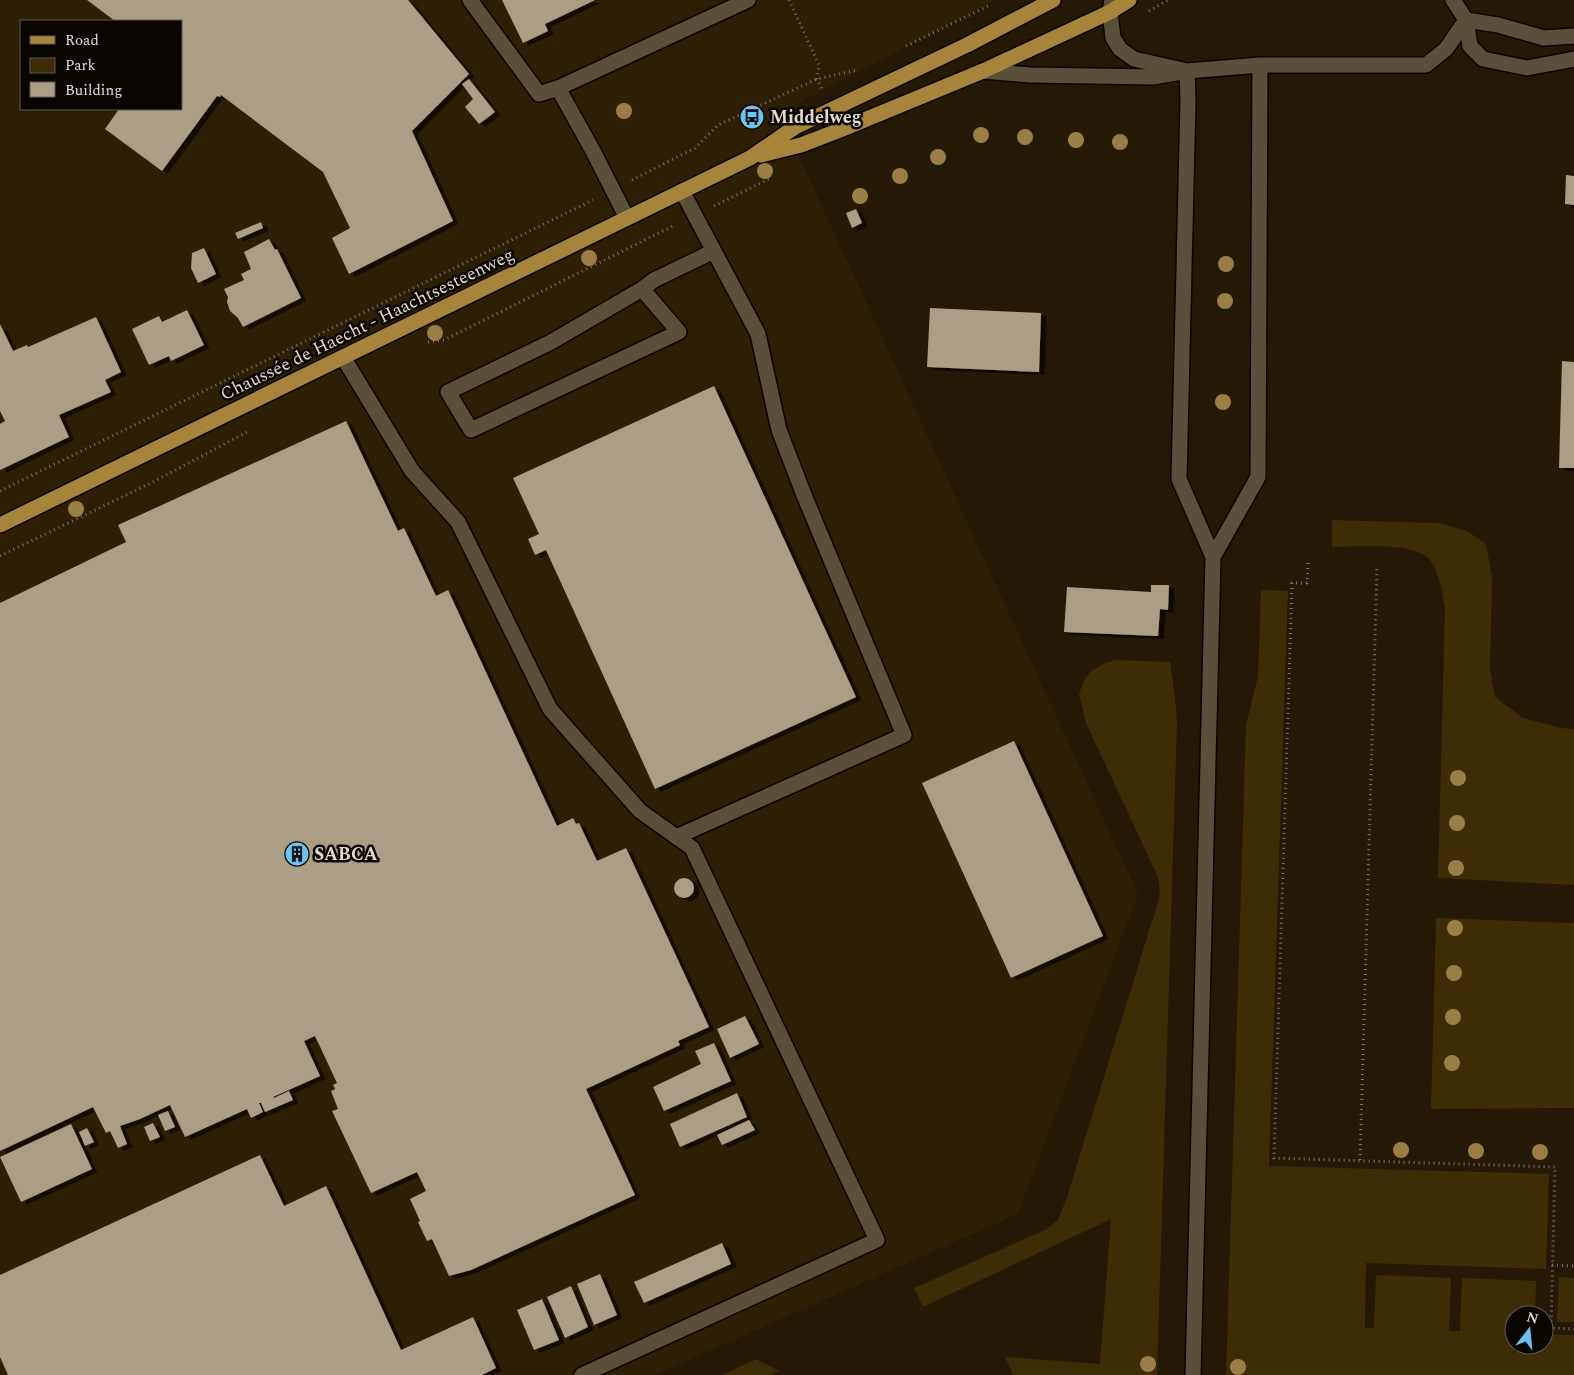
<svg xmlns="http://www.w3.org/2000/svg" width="1574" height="1375" viewBox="0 0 1574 1375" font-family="Spectral,serif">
<defs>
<filter id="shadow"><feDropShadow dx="5.5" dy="3" stdDeviation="0" flood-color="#0009"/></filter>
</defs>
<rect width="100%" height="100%" fill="#231905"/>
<path fill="#2c1f03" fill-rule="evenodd" d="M0,0H996L777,114L810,180L1138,894L1018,1214L655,1375H0ZM21,21H181V109H21Z"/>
<path fill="#3e2c06" d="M1332,520L1439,523L1467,531L1486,544L1492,577L1490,669L1495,697L1523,718L1561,728L1574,729V885L1438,878L1445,608C1443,595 1439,571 1430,560C1415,541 1355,547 1332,547Z
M1261,590L1288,591L1269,1166L1549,1174L1546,1269L1366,1263L1365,1328H1374L1376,1275L1451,1278L1449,1331H1460L1462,1278L1536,1281L1535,1315H1514V1345H1544V1334L1574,1335V1375H1226L1246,725L1258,676Z
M1115,660L1170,662L1175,697L1177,723L1157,1375H1013L1005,1357L1100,1364L1111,1219L923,1307L914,1288L1047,1229L1058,1220L1067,1197L1152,921C1158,906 1162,894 1158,877L1086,723L1079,694L1084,680L1090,672L1101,665Z
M1436,918L1574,923V1108L1431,1109Z
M1559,1277L1574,1278V1322H1557Z
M756,1359L779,1371L771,1375H722Z"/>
<path fill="#ab9e85" filter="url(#shadow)" d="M87,0H408L469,74L412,131L453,221L349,274L332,238L350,228L323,172L221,95L220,97L217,96L162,171L105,129L119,109H181V21H115Z
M502,0H595L545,24L548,31L523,43Z
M469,79L495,112L479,124L465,107L473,99L462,84Z
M1566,175L1574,176V205L1565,204Z
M856,209L862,223L852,228L846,213Z
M261,222L263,228L238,239L235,233Z
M269,239L275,250L277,249L301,298L243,327L238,318L230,311L227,302L228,297L224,289L244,280L241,274L251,269L244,252Z
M204,248L216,274L198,283L191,268L192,253Z
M930,308L1041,313L1039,372L927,367Z
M187,310L204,345L171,361L169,356L149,365L132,329L159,316L162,322Z
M96,317L121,372L105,380L111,392L59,415L69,437L0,470V424L5,421L0,411V324L13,351L27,345L28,347Z
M1562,361L1574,362V468H1559Z
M714,386L856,697L655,789L546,550L535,555L528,539L539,534L513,478Z
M346,421L398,531L404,528L436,596L448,590L557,826L573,818L576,824L579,823L597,861L626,848L709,1027L678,1041L680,1045L586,1089L635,1195L471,1270L449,1276L432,1239L427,1241L418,1222L420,1221L410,1199L426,1191L417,1172L371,1193L332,1111L338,1109L331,1091L335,1089L333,1085L337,1083L315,1036L304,1041L320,1076L273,1097L274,1098L289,1091L293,1100L265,1112L261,1103H259L263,1112L251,1118L247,1109L185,1137L170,1105L140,1119L120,1126L127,1144L118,1148L110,1131L106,1133L93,1107L0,1151V603L126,542L118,525Z
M1151,585H1169L1168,610L1160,609L1158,636L1064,632L1067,587L1151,592Z
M1014,741L1103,936L1011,978L922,783Z
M674 888a10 10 0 1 1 20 0a10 10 0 1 1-20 0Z
M745,1016L759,1044L730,1058L717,1029Z
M714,1043L731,1081L664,1111L653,1087L701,1064L695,1051Z
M737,1093L747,1117L680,1147L670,1124Z
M168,1111L175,1127L165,1131L158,1115Z
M749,1120L755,1130L722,1145L717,1135Z
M153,1123L160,1137L150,1141L144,1127Z
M71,1124L92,1169L21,1202L0,1157Z
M87,1128L94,1142L85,1146L79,1132Z
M260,1155L284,1206L326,1186L401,1350L473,1317L496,1368L482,1375H8L0,1357V1275Z
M722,1243L731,1264L644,1303L634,1282Z
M600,1274L617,1315L594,1325L577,1284Z
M571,1286L588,1327L565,1338L547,1297Z
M542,1299L559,1340L534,1350L517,1310Z"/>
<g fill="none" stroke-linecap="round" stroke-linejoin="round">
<defs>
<path id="minor" d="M470,0L539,94L558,88L748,0
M1112,0L1110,12L1113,38L1120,49L1134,59L1187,71L1188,101L1179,479L1213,557L1193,1375
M1453,0L1466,20L1470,46L1483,59L1527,68L1574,59
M1466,20L1498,25L1544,38L1574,36
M983,71L1030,75L1153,77L1187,71L1260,65H1426L1446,49L1466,20
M558,88L593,151L627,218
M642,289L679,332L471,430L448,392L551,342L642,289L654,280L714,251
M343,357L412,471L458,522L550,709L640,811L692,848L877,1240L582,1375
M1213,557L1258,477L1260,65
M676,837L904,735L804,495L779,430L758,334L682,191"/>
<path id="major" d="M761,155L801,145L840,130L983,71L1110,12L1129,0
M0,525L750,158L795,127L967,45L1053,0"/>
</defs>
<use href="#minor" stroke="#0c0400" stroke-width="18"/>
<use href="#major" stroke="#0c0400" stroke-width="18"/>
<path stroke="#7e7565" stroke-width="3" stroke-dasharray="1 4" stroke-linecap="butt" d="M789,0L819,65L817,79L822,89
M1149,11L1168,0
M906,46L990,5
M632,180L695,148L718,125L817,79L857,70
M714,206L769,179
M428,342L444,340L675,225
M0,491L593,200
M0,556L151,483L249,431
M1308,563L1307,583H1292L1274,1158L1555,1167L1551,1328L1574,1329
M1360,1160L1377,568
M1552,1265L1574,1266"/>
<use href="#minor" stroke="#5a4f38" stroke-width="15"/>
<use href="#major" stroke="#a6843c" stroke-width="15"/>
</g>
<g fill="#9a7e45">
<circle cx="624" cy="111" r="8"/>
<circle cx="981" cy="135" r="8"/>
<circle cx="1025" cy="137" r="8"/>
<circle cx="1076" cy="140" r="8"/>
<circle cx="1120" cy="142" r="8"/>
<circle cx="938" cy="157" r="8"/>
<circle cx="765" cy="171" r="8"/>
<circle cx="900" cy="176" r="8"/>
<circle cx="860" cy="196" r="8"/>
<circle cx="589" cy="258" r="8"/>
<circle cx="1226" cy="264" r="8"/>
<circle cx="1225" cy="301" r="8"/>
<circle cx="435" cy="333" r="8"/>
<circle cx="1223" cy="402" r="8"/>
<circle cx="76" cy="509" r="8"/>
<circle cx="1458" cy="778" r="8"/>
<circle cx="1457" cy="823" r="8"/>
<circle cx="1456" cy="868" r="8"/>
<circle cx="1455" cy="928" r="8"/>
<circle cx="1454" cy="973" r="8"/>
<circle cx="1453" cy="1017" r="8"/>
<circle cx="1452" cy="1063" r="8"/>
<circle cx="1401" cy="1150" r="8"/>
<circle cx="1476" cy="1151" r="8"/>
<circle cx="1540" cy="1152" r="8"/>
<circle cx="1148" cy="1364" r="8"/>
<circle cx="1238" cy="1367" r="8"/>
</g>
<defs>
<symbol id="bus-disc" viewBox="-11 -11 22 22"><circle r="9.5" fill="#6ac3f1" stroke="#090501"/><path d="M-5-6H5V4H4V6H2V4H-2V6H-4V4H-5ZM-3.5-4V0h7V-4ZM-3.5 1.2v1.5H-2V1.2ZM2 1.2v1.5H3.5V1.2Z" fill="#111"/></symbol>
<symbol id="building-disc" viewBox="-11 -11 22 22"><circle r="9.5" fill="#6ac3f1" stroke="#090501"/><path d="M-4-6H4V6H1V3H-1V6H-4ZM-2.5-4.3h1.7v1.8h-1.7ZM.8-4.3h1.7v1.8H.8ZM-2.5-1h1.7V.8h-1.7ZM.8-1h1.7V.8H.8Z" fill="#111"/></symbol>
</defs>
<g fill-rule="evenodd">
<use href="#bus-disc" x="738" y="103" width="28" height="28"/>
<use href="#building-disc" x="283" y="840" width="28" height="28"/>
</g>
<g text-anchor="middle" stroke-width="5" stroke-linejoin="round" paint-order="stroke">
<g font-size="18" font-weight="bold" fill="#e2dbce" stroke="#090501" text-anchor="start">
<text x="770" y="123">Middelweg</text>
<text x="314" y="860">SABCA</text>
</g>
<g font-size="18" fill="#e2dbce" stroke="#090501">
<text transform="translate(367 324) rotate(-26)" y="6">Chaussée de Haecht - Haachtsesteenweg</text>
</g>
</g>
<rect x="20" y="20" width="162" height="90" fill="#090501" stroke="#605b53"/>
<rect x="30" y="36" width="25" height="8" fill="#a6843c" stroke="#605b53"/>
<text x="65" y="45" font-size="15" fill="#e2dbce">Road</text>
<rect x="30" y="58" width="25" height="15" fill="#3e2c06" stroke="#605b53"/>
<text x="65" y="70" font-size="15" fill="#e2dbce">Park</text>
<rect x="30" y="82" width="25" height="15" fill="#ab9e85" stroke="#605b53"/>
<text x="65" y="95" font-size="15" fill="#e2dbce">Building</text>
<g transform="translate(1529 1330) rotate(16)"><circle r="24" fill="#090501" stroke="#605b53"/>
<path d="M0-4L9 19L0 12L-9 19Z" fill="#6ac3f1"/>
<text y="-8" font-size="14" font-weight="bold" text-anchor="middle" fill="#e2dbce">N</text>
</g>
</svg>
